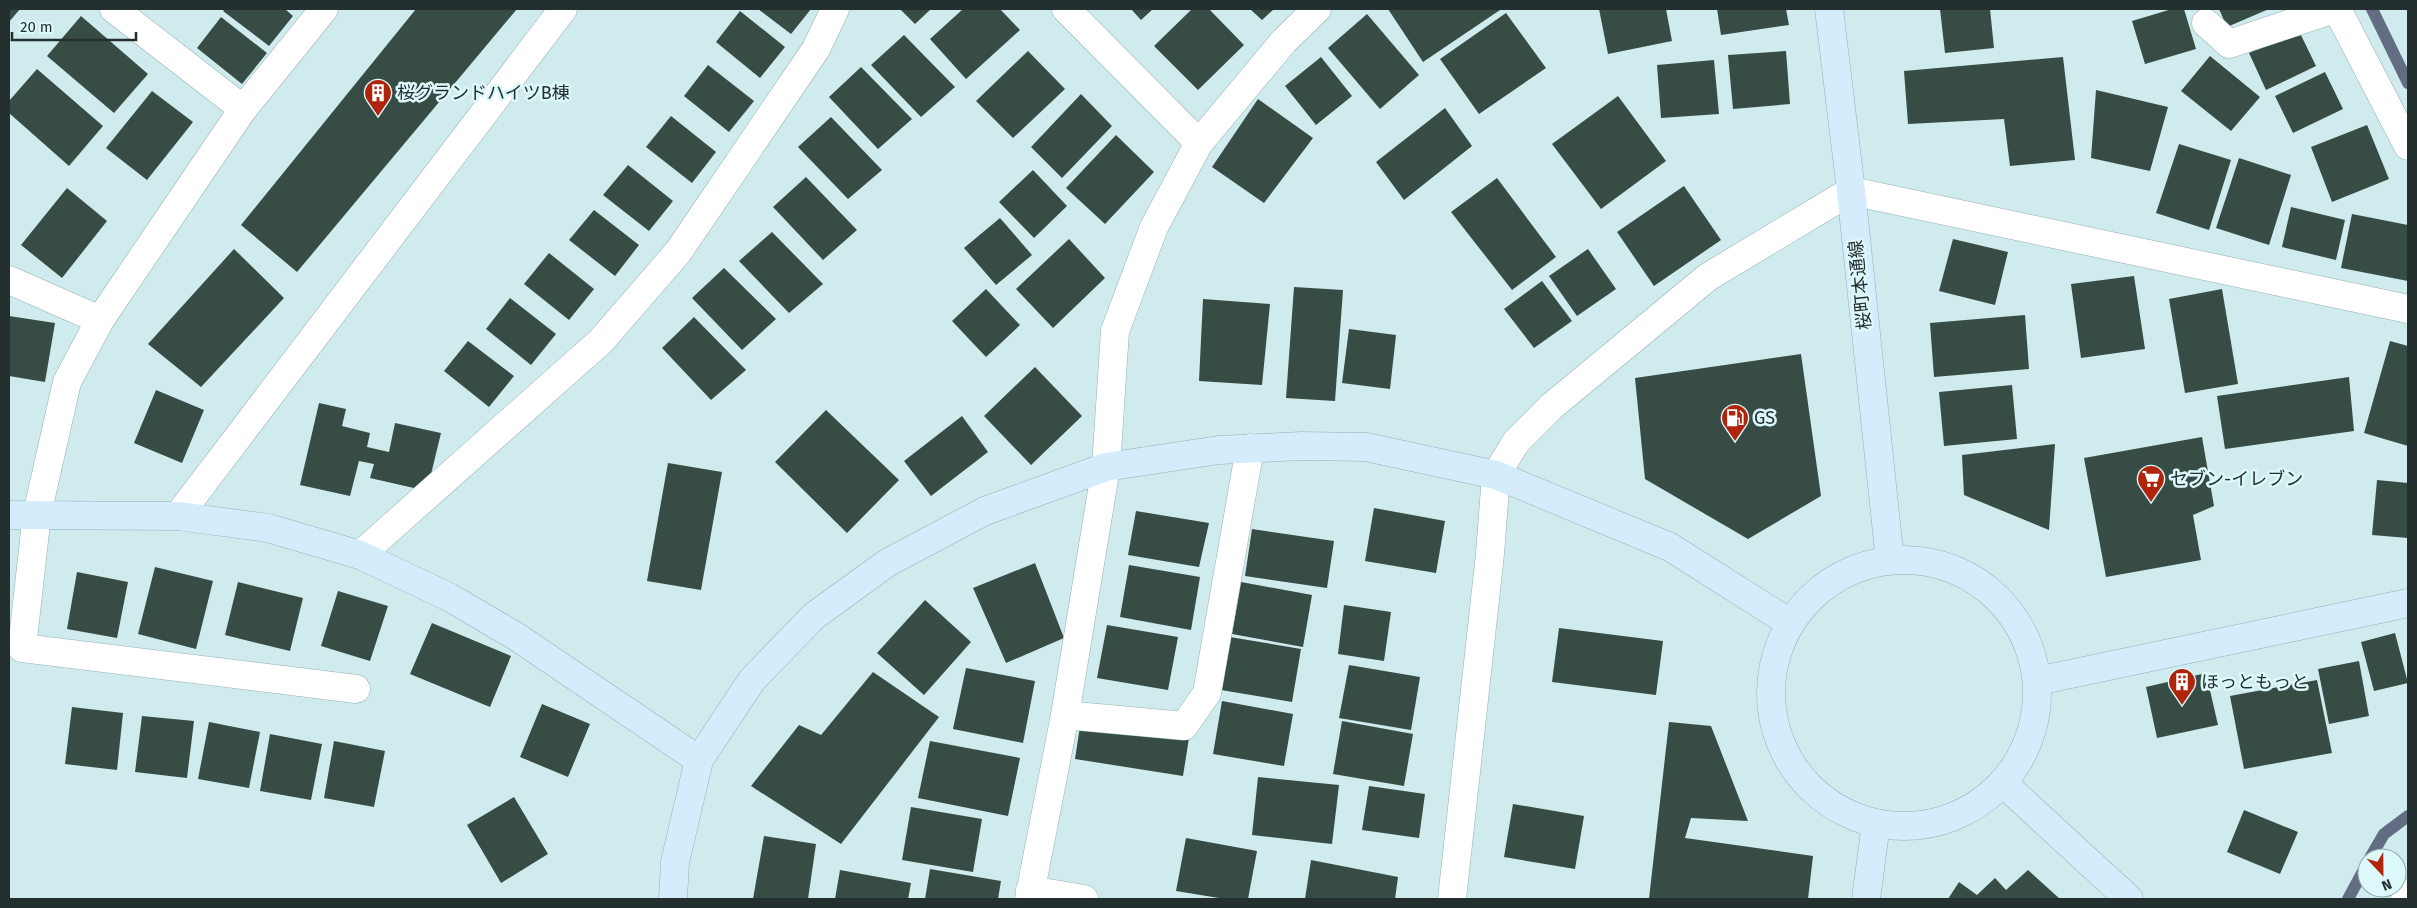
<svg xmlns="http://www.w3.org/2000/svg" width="2417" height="908" viewBox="0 0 2417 908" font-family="'Fira Sans','Noto Sans JP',sans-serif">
<rect width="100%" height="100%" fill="#cfebed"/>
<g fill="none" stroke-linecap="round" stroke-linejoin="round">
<path stroke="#626d83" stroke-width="12" d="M2372,9L2408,83
M2370,858L2384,834L2408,816
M2348,899L2367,864"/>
</g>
<path fill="#374c44" d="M9,9H20L9,22Z
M225,9H285L293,16L269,46L223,11Z
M416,9H517L297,272L241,225Z
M758,9H811L791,34Z
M900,9H931L915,24Z
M963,9H1000L1020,30L966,79L930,39Z
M1131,9H1153L1141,20Z
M1192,9H1209L1244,45L1198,90L1154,46Z
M1250,9H1274L1262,20Z
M1388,9H1499L1500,10L1423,62Z
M1599,9H1666L1672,41L1608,54Z
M1717,9H1786L1789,25L1721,35Z
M1940,9H1990L1994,48L1945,53Z
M2172,9H2184L2196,49L2145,64L2132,21Z
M2219,9H2269L2227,27Z
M740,11L785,47L760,78L716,42Z
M1506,13L1546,68L1479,114L1440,59Z
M1367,14L1419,75L1380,109L1328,48Z
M81,16L148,74L114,113L47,56Z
M221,17L267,53L242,84L197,48Z
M2298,29L2316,66L2266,90L2249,53Z
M904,35L955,87L921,117L871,65Z
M1028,51L1065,89L1013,138L976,101Z
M1786,51L1790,104L1733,109L1728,55Z
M2210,56L2260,97L2231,131L2181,91Z
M1321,57L1352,96L1316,125L1285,86Z
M2063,57L2075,160L2010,166L2004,119L1908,124L1904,71Z
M1714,60L1719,114L1661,118L1657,65Z
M708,65L754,101L729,132L684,96Z
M861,67L912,119L878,149L829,97Z
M37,69L103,126L69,166L9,113V101Z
M2325,72L2343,109L2293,133L2275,96Z
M2096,90L2168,107L2150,171L2091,158Z
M152,91L193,122L147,180L106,148Z
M1081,94L1112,126L1062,178L1031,147Z
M1618,96L1666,161L1601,209L1552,144Z
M1258,99L1313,138L1264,203L1212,167Z
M1445,108L1472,146L1404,200L1376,162Z
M671,116L716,152L692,183L646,147Z
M831,117L882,170L848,199L798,147Z
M2367,125L2389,179L2332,202L2311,147Z
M1116,135L1154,172L1105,224L1066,188Z
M2179,144L2231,160L2209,230L2156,213Z
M2239,158L2291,175L2269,245L2216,228Z
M628,165L673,201L649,231L603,195Z
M1033,170L1067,206L1034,238L999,202Z
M806,177L857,230L823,260L773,207Z
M1497,178L1556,257L1512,290L1451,212Z
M1684,186L1721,240L1654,286L1617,232Z
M67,188L107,221L62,278L21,245Z
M2291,207L2345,220L2336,260L2282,247Z
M594,210L639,245L615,276L569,240Z
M2352,214L2408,225V281L2341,268Z
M1000,218L1032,255L996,285L964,248Z
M772,232L823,284L789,313L739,261Z
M1069,239L1105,278L1053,328L1016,289Z
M1953,239L2008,252L1995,305L1939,291Z
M234,249L284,298L201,387L148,344Z
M1588,249L1616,289L1577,316L1549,276Z
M549,253L594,289L569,320L524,284Z
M724,268L776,319L742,350L692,298Z
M2134,276L2145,349L2081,358L2071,284Z
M1542,281L1572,321L1534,348L1504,309Z
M1294,287L1343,290L1335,401L1286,398Z
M986,289L1020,325L986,357L952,321Z
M2222,289L2238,384L2185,393L2169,299Z
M510,298L556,334L531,365L486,329Z
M1203,299L1270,304L1262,385L1199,381Z
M2025,315L2029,369L1934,377L1930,323Z
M9,316L55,323L45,382L9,376Z
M694,317L746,370L711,400L662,348Z
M1349,329L1396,335L1390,389L1342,383Z
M468,341L514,376L489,407L444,371Z
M2390,341L2408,346V446L2364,433Z
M1801,354L1821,496L1748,539L1645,479L1635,378Z
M1035,367L1082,416L1031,465L984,416Z
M2349,377L2354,431L2225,449L2217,396Z
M2012,385L2017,439L1944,446L1939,392Z
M156,390L204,410L182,463L134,443Z
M319,403L346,409L342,426L370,433L367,447L389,452L395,423L441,433L427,491L370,478L374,464L359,461L350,496L300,485Z
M826,410L899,480L847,533L775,462Z
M962,416L988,452L931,496L904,461Z
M2202,437L2214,506L2193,515L2201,560L2106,577L2084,458Z
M2055,444L2049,530L1964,495L1962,455Z
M668,463L722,472L701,590L647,581Z
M2377,480L2408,483V538L2372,535Z
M1374,508L1445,521L1436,573L1365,561Z
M1136,511L1209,523L1199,567L1128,555Z
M1252,529L1334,541L1327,588L1245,576Z
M1035,563L1064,638L1006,663L973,588Z
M1129,565L1200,577L1191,630L1120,617Z
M155,567L213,581L196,649L138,634Z
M77,572L128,582L117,638L67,629Z
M238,582L303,598L290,651L225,635Z
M1241,582L1312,595L1303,647L1232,634Z
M338,591L388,606L370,661L321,646Z
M925,600L971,642L924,695L877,653Z
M1344,605L1391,612L1384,661L1338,654Z
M432,623L511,656L490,707L410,674Z
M1107,625L1178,637L1168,690L1097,678Z
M1559,628L1663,641L1656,695L1552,682Z
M2395,633L2408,683L2374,691L2361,642Z
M1230,637L1301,649L1292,702L1221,690Z
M2359,661L2369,716L2329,724L2318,669Z
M1349,665L1420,677L1411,730L1339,718Z
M966,668L1035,681L1023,743L953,729Z
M873,672L939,717L841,844L751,786L799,725L821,735Z
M2206,673L2218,725L2157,738L2146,687Z
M2317,680L2332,753L2244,769L2230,696Z
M1222,701L1293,714L1284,766L1213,754Z
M542,704L590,724L568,777L520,757Z
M72,707L123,713L117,770L65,764Z
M142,716L194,721L187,778L135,772Z
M1081,720L1189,738L1183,776L1075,759Z
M1342,721L1413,734L1404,786L1333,774Z
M209,722L260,732L249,788L198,779Z
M1669,722L1711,726L1748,821L1691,818L1685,838L1813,856L1808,899H1649Z
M270,734L322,744L311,800L260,791Z
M334,741L385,751L374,807L324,798Z
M930,741L1020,758L1008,816L918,798Z
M1258,777L1339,785L1332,844L1252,835Z
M1369,786L1425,794L1419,838L1362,830Z
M514,797L548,854L501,883L467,825Z
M1513,804L1584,816L1575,869L1504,857Z
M911,807L982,819L973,872L902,860Z
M2244,810L2298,832L2280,874L2227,852Z
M764,836L816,844L808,899H753Z
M1186,838L1257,851L1248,899H1225L1176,891Z
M1311,860L1398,877L1395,899H1305Z
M930,869L1001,881L998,899H925Z
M840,870L911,883L908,899H835Z
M2028,870L2060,899H1948L1959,882L1977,895L1995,878L2006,890Z"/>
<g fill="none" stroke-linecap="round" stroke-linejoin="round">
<defs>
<path id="street" d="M114,9L243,109
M324,9L243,109L100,320L67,382L37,514L22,648L356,689
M1066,9L1199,143
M2337,9L2408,146
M2206,23L2229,44L2334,9
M9,280L100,320
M178,516L563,9
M360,555L601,341L678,252L816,49L835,9
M1065,715L1184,726L1207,693L1250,448
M1030,890L1084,899
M1029,899L1065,715L1106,467L1115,331L1154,227L1199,143L1284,41L1317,9
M1452,899L1490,554L1496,475L1516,442L1552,406L1708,277L1851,191L2408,309
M2405,899L2408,894"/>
<path id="secondary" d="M1829,9L1851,191L1890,561
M9,515L178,516L268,528L360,555L449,597L517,637L699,760
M1771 693a133 133 0 1 1 266 0a133 133 0 1 1-266 0Z
M2037,681L2408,603
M2003,783L2129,899
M673,899L675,862L699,760L752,680L814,616L887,563L985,511L1106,467L1219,450L1302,446L1366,447L1496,475L1670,547L1790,623
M1866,899L1876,824"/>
</defs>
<use href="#street" stroke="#96b0b3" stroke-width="29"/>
<use href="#secondary" stroke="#96b0b3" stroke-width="29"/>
<use href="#street" stroke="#fff" stroke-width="28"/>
<use href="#secondary" stroke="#d4ecfc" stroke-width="28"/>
</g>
<defs>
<symbol id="building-pin" viewBox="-11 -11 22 30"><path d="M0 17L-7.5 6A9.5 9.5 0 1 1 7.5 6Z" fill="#b1240c" stroke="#dcf8fa"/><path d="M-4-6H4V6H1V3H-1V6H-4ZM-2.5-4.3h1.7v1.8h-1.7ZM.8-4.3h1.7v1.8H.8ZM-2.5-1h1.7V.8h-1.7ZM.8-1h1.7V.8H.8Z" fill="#fff"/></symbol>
<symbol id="fuel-pin" viewBox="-11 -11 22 30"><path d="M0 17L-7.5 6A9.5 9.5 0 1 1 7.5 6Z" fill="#b1240c" stroke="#dcf8fa"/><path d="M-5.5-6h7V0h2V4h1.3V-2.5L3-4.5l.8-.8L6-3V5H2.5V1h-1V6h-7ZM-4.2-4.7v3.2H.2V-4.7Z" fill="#fff"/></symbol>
<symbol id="supermarket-pin" viewBox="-11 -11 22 30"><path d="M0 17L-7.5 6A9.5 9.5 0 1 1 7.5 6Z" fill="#b1240c" stroke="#dcf8fa"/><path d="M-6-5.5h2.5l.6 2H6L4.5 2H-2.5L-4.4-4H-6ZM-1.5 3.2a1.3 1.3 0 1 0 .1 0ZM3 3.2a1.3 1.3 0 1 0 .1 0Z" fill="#fff"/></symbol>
</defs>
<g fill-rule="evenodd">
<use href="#building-pin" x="362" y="77" width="32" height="43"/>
<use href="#fuel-pin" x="1719" y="402" width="32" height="43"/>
<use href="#supermarket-pin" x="2135" y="463" width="32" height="43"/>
<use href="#building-pin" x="2166" y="666" width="32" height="43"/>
</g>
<g text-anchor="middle" stroke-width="5" stroke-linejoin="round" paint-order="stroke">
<g font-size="18" fill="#242f30" stroke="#dcf8fa" text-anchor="start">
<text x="397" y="99">桜グランドハイツB棟</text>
<text x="1754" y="424">GS</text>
<text x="2170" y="485">セブン-イレブン</text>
<text x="2201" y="688">ほっともっと</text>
</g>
<g font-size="18" fill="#242f30" stroke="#dcf8fa">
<text transform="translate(1860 285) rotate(-96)" y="6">桜町本通線</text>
</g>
</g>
<rect width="2417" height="908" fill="none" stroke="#242f30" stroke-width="20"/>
<g transform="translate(2382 873) rotate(158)"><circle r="24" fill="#dcf8fa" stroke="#92a8a9"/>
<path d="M0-4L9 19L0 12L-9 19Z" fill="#b1240c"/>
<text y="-8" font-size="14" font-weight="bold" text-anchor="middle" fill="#242f30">N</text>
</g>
<path d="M12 32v8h124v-8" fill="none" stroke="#242f30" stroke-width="2.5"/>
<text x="20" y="32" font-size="15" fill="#242f30" stroke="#dcf8fa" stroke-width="4" paint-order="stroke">20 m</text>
</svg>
